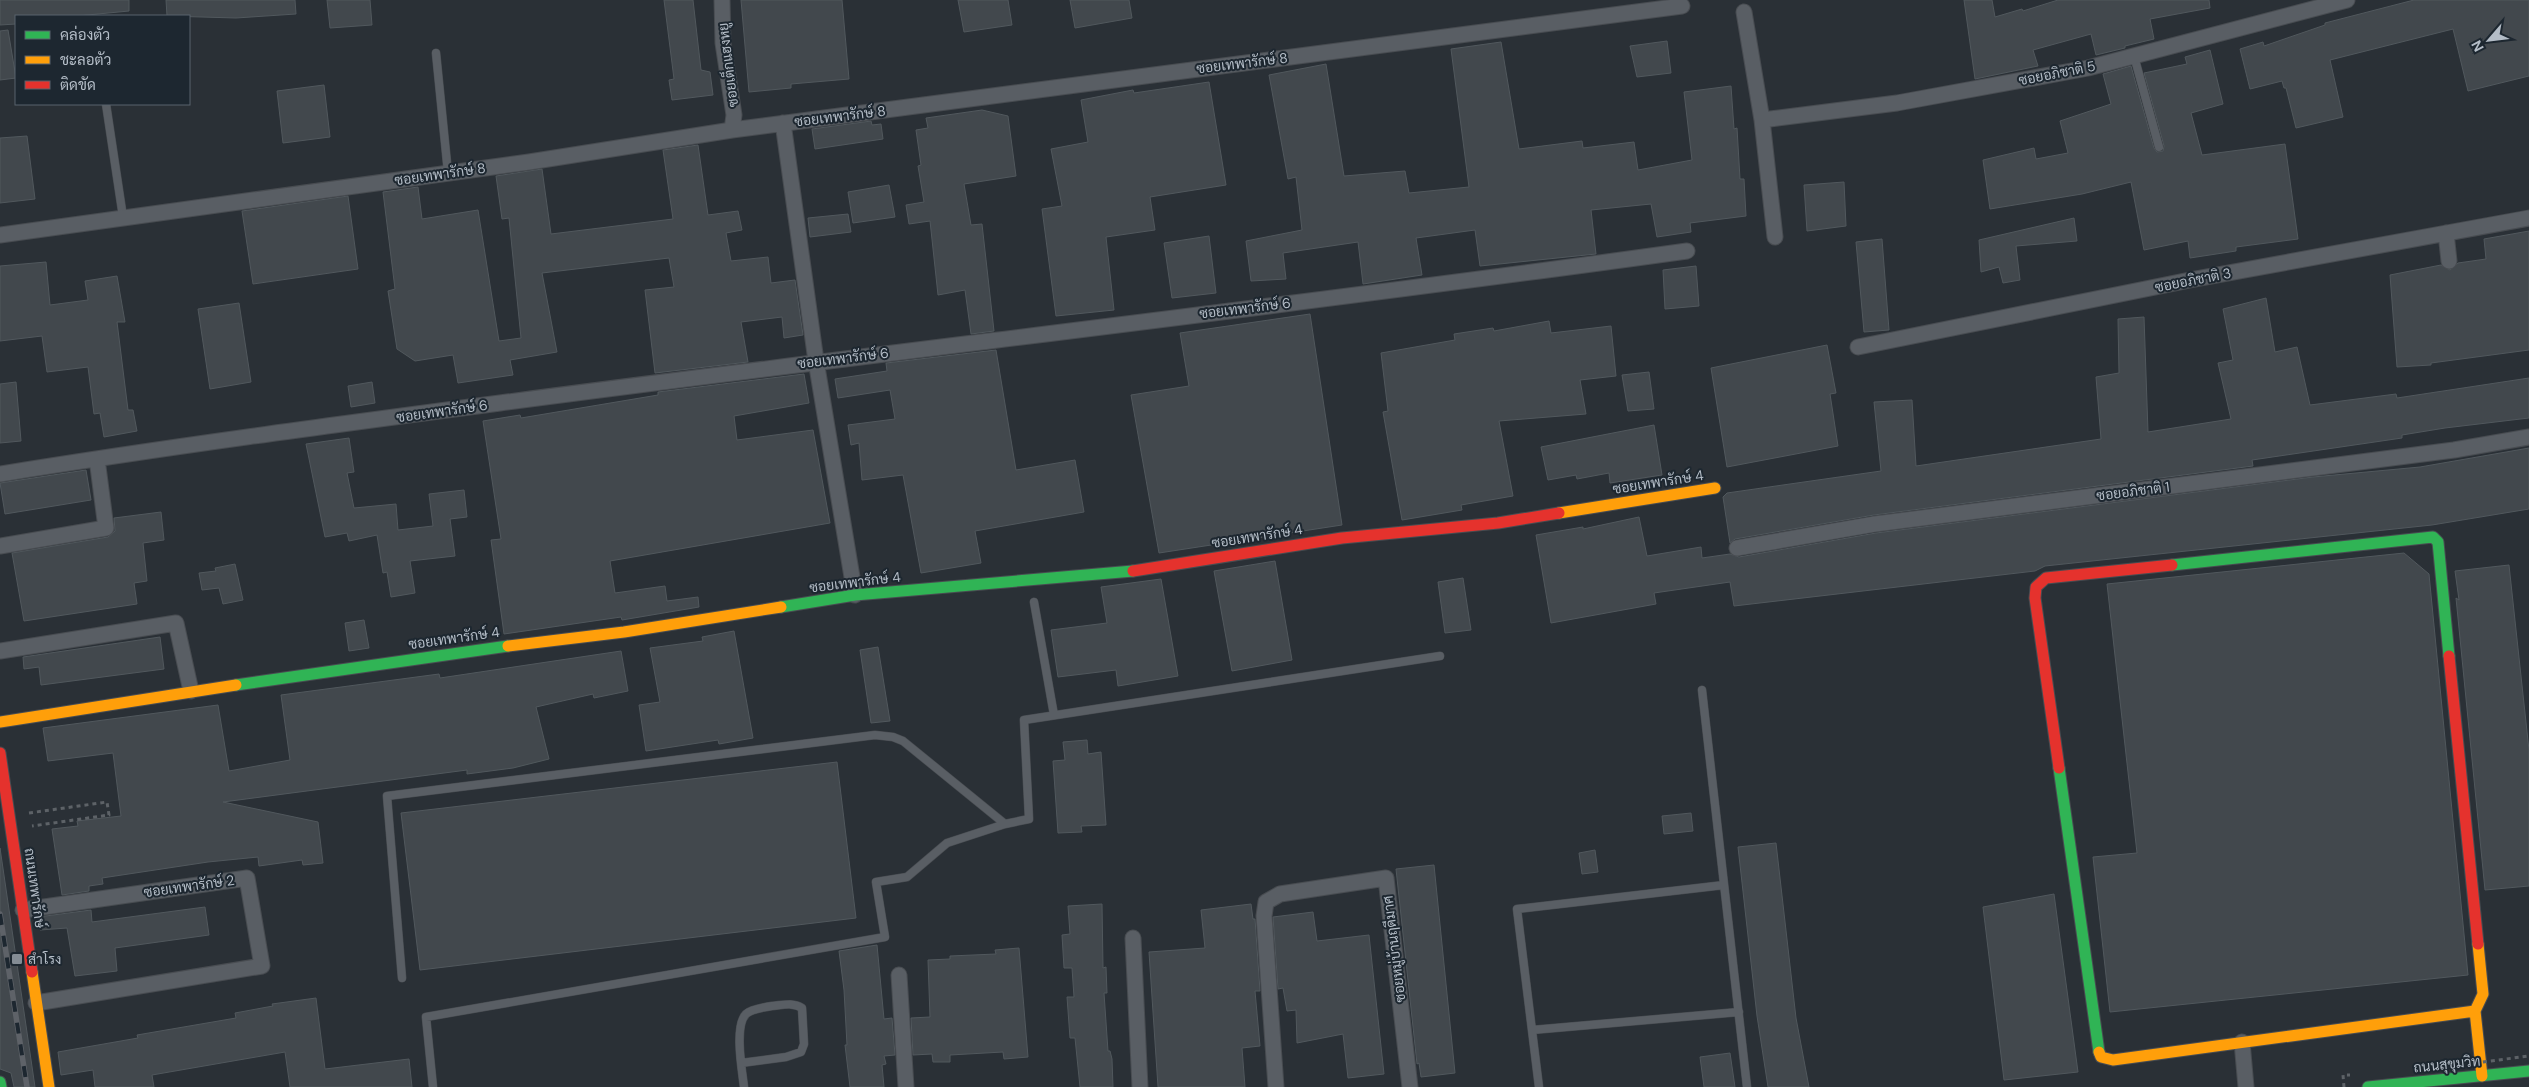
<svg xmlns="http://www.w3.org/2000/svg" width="2529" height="1087" viewBox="0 0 2529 1087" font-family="'DM Sans',Sarabun,sans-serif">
<rect width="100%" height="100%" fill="#2a3036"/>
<path fill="#42484d" stroke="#51585d" d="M0,0H129V11L77,16H16V24L0,25Z
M166,0H295L296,14L236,18L167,16Z
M327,0H370L372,25L330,28Z
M664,0H693L701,70L710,72L713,95L672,100L669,80L674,79Z
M741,0H842L849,79L791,84V88L749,92Z
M958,0H1008L1012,25L964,32Z
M1070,0H1129L1132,18L1075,28Z
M1964,0H1992L1995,17L2022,9L2023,11L2058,0H2209L2210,8L2150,19L2154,39L2125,46V48L2096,55L2091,34L2033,50L2038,66L1975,79Z
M2414,0H2529V76L2468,91L2453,29L2330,60L2343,117L2296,128L2286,88H2284L2282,81L2250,89L2240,49L2263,42L2264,46L2325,25V23Z
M8,30L16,78L0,80V31Z
M1667,41L1671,73L1637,77L1630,46Z
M1501,42L1519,149L1582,141L1583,148L1634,142L1638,170L1692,160L1684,92L1731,86L1734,129L1737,128L1740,179H1744L1746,216L1690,223L1691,232L1657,237L1651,204L1591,210L1596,254L1480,266L1475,230L1416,238L1422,275L1363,284L1358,242L1283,253L1286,279L1251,281L1246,241L1302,230L1296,177L1288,179L1269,75L1326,64L1344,176L1405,171L1409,193L1469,187L1451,49Z
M2210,50L2223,104L2191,113L2202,155L2285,144L2298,239L2236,247V251L2190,258L2188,241L2144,250L2131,182L2082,194L1990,209L1983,160L2034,148L2036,159L2068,153L2060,121L2111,104L2103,74L2131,66L2154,148L2157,152L2163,151L2164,146L2144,73L2187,64L2185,57Z
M1209,82L1226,185L1150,197L1155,230L1106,237L1114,310L1056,316L1042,209L1062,206L1051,149L1088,142L1081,100L1133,90L1134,93Z
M324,85L330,137L283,143L277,91Z
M982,110L1008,116L1016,176L964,184L971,225L982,224L994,331L971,334L965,290L938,295L930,221L909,224L906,205L924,202L918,166L921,165L916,130L928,128L926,118Z
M871,121L872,125L881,124L883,139L815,149L812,129Z
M27,136L35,199L0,203V138Z
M698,145L708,215L738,211L742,230L726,233L731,261L768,257L771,283L795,280L803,335L784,338L782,317L741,322L748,362L655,373L645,290L674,287L669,258L542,273L557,352L510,360L513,375L458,383L453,355L415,361L397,349L388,291L395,289L383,192L418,187L422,219L478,210L499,341L521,338L509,218L502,219L496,176L542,169L551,234L673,219L663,150Z
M1844,182L1846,226L1807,231L1804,185Z
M889,185L895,217L853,223L848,192Z
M348,196L358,269L253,284L242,211Z
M848,214L851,232L810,237L808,218Z
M2074,218L2077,241L2016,246L2020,280L2003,283L1999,267L1981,272L1979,240Z
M2529,231V350L2431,363V365L2397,367L2390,275L2441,265L2450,270L2458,263L2486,259L2484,239Z
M1209,236L1216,293L1172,298L1164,243Z
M1882,239L1889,330L1864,332L1856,242Z
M46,262L50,305L88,300L85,281L117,276L125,322H117L128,410H133L137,431L104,437L100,413L94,414L88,367L47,372L42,336L0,341V266Z
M1696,266L1699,306L1665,309L1663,270Z
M2266,298L2275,352L2297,347L2310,405L2396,394L2397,398L2529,378V418L2445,428L2402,435V438L2252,460L2253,466L1874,515L1735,539L1730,543L1723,497L1727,493L1881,471L1874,402L1912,400L1916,466L2101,439L2096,377L2119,373L2118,319L2144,317L2148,432L2231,419L2218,363L2233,360L2223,309Z
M239,303L251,382L210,389L198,309Z
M1310,314L1342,525L1159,553L1131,395L1189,386L1180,333Z
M1549,321L1551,333L1611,326L1616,376L1580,380L1586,414L1499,421L1513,496L1461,505L1462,510L1402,520L1383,412L1388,411L1381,353L1455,340L1454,334L1493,328L1494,331Z
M1827,345L1836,393L1830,394L1838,446L1727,467L1711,368Z
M996,350L1016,470L1075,460L1084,512L975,531L981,563L921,573L903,475L862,480L859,443L851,445L848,425L895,419L890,390L838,398L835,379L887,371L886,363Z
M1649,372L1654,409L1628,411L1622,375Z
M804,374L809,403L734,416L737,440L813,430L830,523L610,561L615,593L665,586L667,601L698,597L699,607L622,620L621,617L504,634L491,540L501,539L483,421L520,415L521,418L658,395V392Z
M16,382L21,441L0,443V384Z
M372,382L375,403L351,407L348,386Z
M1654,425L1662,475L1610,483L1609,473L1577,479L1576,475L1548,480L1541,447Z
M349,438L354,472L347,473L354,508L396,504L398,530L433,526L429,494L464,490L467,517L450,519L455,556L410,561L415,593L391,597L387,572L383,573L377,535L349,541L347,533L325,537L306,444Z
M2529,448V509L2432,525L2045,566L2035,571L1734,606L1730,582L1654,593L1656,604L1551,623L1536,535L1583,527V529L1639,517L1647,556L1701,547L1702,558L1730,554L1739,557L1876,533L2313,477L2420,467Z
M86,470L91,500L5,514L0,483Z
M161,512L164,540L143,543L147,581L134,583L137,604L24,621L12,553L108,537L115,531L114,518Z
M2404,553L2429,574L2468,975L2110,1012L2093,857L2137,853L2107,584Z
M1275,561L1292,660L1232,671L1214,571Z
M235,564L243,600L223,604L219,588L202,590L199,573L216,571L215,568Z
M2509,565L2529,750V886L2485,890L2456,598L2459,600L2455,571Z
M1463,578L1471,630L1445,633L1438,582Z
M1161,579L1178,676L1118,686L1116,670L1058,677L1051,630L1107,623L1101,587Z
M364,620L369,648L349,651L345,623Z
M734,631L753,738L719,744L718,740L646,751L639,705L660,702L650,648L703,641L702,637Z
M160,637L164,669L41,685L39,667L24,669L23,657Z
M878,647L890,721L871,723L860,650Z
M621,651L628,691L594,698L593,694L536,707L549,759L513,768L467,774V770L223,802L318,822L323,863L303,865L302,860L259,866L258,857L208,862L102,878L103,884L89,886V891L62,895L52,829L78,826L77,821L121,816L113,753L48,761L43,728L218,705L229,771L290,760L281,695L439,674L440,678Z
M1087,740L1088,754L1101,752L1106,825L1081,826L1082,832L1058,833L1053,761L1065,760L1063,742Z
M837,762L856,918L420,970L401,813Z
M1691,813L1693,831L1664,834L1662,816Z
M1776,843L1796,1018L1809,1087H1768L1757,1016L1738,847Z
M0,848L35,1087H14L11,1073L0,1069Z
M1595,850L1598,872L1582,874L1579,853Z
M1434,865L1455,1073L1421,1077L1419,1063L1417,1064L1396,869Z
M2054,894L2078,1072L2004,1080L1983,907Z
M1102,904L1103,968L1106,967L1107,993H1104L1108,1051H1110L1112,1059L1113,1087H1080L1075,1038H1070L1067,997H1074L1072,968H1064L1062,935L1070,934L1068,906Z
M1251,904L1253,919H1255L1260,991H1255L1260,1046L1242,1048L1245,1087H1158L1149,952L1205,948L1201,910Z
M205,907L209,935L115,948L117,971L75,976L67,928L40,930L38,917L91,910L92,922Z
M1313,912L1317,941L1369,935L1384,1074L1348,1078L1343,1034L1297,1043L1296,1010L1287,1011L1283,988L1278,989L1273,917Z
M877,945L884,1019L892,1018L895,1055L884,1056L886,1064L882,1065L884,1087H850L845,1045H847L844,990L839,951Z
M1019,948L1028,1057L1004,1059L1003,1052L950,1055V1062H933L932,1054L913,1055L911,1018L930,1017L928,960L950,959V956L996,954L995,950Z
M316,998L325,1069L409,1059L412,1087H290L285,1052L152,1075L154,1087H95L93,1070L61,1075L58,1052L138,1038L137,1035L236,1018L235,1013L273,1006L272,1004Z
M1730,1053L1735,1087H1704L1700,1057Z"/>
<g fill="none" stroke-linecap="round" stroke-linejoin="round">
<defs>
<path id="lane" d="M436,53L448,173
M2134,56L2159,147
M106,104L123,217
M1034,602L1054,715
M1702,690L1747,1087
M402,978L387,796L875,735L893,737L903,741L1005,824
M1532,1030L1739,1012
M741,1063L786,1057L801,1052L804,1044L802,1008C793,1002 783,1005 772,1006C765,1007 751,1009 746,1014C734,1026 742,1070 744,1087
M433,1087L426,1017L885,937L876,882L907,877L947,843L1005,824L1029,819L1024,720L1440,656
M1539,1087L1517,909L1724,885"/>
<path id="street" d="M722,0L723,43L734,115L732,130
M1744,12L1762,120L1775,237
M1762,120L1897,103L2088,68L2347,0
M783,123L816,361L855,595
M2446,233L2449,261
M0,235L529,162L732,130L1682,6
M1858,347L2190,280L2529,218
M0,474C166,447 333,425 500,403C895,351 1292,306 1687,251
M0,546L106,528L97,459
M1737,548L1875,524L2454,450L2529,437
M0,651L176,623L191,691
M23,910L247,878L262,966L36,1003
M1133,938L1140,1087
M899,975L906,1087
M2242,1042L2246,1087
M1276,1087L1264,916L1266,902L1280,894L1386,878L1410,1087"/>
<path id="fast" d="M2172,565L2433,537L2438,542L2449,656
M781,607L855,595L1133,571
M236,685L508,646
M2059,768L2099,1052
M0,1082L1,1087
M2368,1087L2529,1071"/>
<path id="slow" d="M1559,513L1715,488
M508,646L624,632L781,607
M0,722L236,685
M2478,944L2483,994L2475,1011L2482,1076
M32,972L49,1087
M2099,1052L2101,1057L2113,1060L2475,1011"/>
<path id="jam" d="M1133,571L1342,538L1498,523L1559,513
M2449,656L2478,944
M0,753L32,972
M2059,768L2035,598L2036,587L2046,578L2172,565"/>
</defs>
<use href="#lane" stroke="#484c51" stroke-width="9"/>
<use href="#street" stroke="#484c51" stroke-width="17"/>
<use href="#fast" stroke="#484c51" stroke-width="13"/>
<use href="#slow" stroke="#484c51" stroke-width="13"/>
<use href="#jam" stroke="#484c51" stroke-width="13"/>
<path stroke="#5d6267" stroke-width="3" stroke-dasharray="4 4" stroke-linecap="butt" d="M29,813L107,802L109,815L32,826
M2344,1087L2343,1075H2350"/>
<use href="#lane" stroke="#595e64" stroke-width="8"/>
<use href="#street" stroke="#595e64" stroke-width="15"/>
<use href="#fast" stroke="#30b455" stroke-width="11"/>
<use href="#slow" stroke="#ff9f0a" stroke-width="11"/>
<use href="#jam" stroke="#e5322d" stroke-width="11"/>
<defs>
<path id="rail" d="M0,914L27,1087"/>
</defs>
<use href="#rail" stroke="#5e6268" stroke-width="5.5"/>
<use href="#rail" stroke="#1d2730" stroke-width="4" stroke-dasharray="11" stroke-linecap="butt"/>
<path stroke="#5d6267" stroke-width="3" stroke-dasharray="4 4" stroke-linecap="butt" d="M2475,1063L2529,1056"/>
</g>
<rect fill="#848c94" stroke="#1d2730" stroke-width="2" x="11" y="953" width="12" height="12" rx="2.5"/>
<g text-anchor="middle" stroke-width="4" stroke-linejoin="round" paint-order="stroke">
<g font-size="14" fill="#b4bdc7" stroke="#1d2730">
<text transform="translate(1242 63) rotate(-7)" y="5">ซอยเทพารักษ์ 8</text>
<text transform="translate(728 65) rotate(-97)" y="5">ซอยเต็กแฮงหยู</text>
<text transform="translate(2057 73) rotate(-11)" y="5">ซอยอภิชาติ 5</text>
<text transform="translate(840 116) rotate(-7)" y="5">ซอยเทพารักษ์ 8</text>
<text transform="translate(440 174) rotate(-8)" y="5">ซอยเทพารักษ์ 8</text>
<text transform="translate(2193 280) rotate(-11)" y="5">ซอยอภิชาติ 3</text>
<text transform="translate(1245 308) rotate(-7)" y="5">ซอยเทพารักษ์ 6</text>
<text transform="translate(843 358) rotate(-7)" y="5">ซอยเทพารักษ์ 6</text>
<text transform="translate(442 411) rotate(-8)" y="5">ซอยเทพารักษ์ 6</text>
<text transform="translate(1658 482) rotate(-9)" y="5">ซอยเทพารักษ์ 4</text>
<text transform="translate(2133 491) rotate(-7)" y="5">ซอยอภิชาติ 1</text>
<text transform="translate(1257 536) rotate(-9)" y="5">ซอยเทพารักษ์ 4</text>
<text transform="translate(855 582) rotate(-7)" y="5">ซอยเทพารักษ์ 4</text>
<text transform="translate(454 638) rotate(-8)" y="5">ซอยเทพารักษ์ 4</text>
<text transform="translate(189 886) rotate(-8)" y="5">ซอยเทพารักษ์ 2</text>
<text transform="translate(35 888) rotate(82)" y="5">ถนนเทพารักษ์</text>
<text transform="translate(1394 949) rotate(-97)" y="5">ซอยหมู่บ้านฤดีมาศ</text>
<text transform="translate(2447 1064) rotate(-6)" y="5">ถนนสุขุมวิท</text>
</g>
<g font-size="14" fill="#b4bdc7" stroke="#1d2730" text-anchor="start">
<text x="28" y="964">สำโรง</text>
</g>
</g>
<rect x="15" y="15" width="175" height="90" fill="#1d2730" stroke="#59636c"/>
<rect x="25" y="31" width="25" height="8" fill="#30b455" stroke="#59636c"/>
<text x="60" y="40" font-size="15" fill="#b4bdc7">คล่องตัว</text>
<rect x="25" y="56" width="25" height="8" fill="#ff9f0a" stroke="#59636c"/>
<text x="60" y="65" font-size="15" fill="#b4bdc7">ชะลอตัว</text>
<rect x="25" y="81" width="25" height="8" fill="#e5322d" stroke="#59636c"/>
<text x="60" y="90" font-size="15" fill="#b4bdc7">ติดขัด</text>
<g transform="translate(2489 40) rotate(242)" stroke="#1d2730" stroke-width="4" paint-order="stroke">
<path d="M0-4L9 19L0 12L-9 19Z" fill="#b4bdc7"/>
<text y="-8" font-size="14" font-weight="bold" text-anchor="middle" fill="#b4bdc7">N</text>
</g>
</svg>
